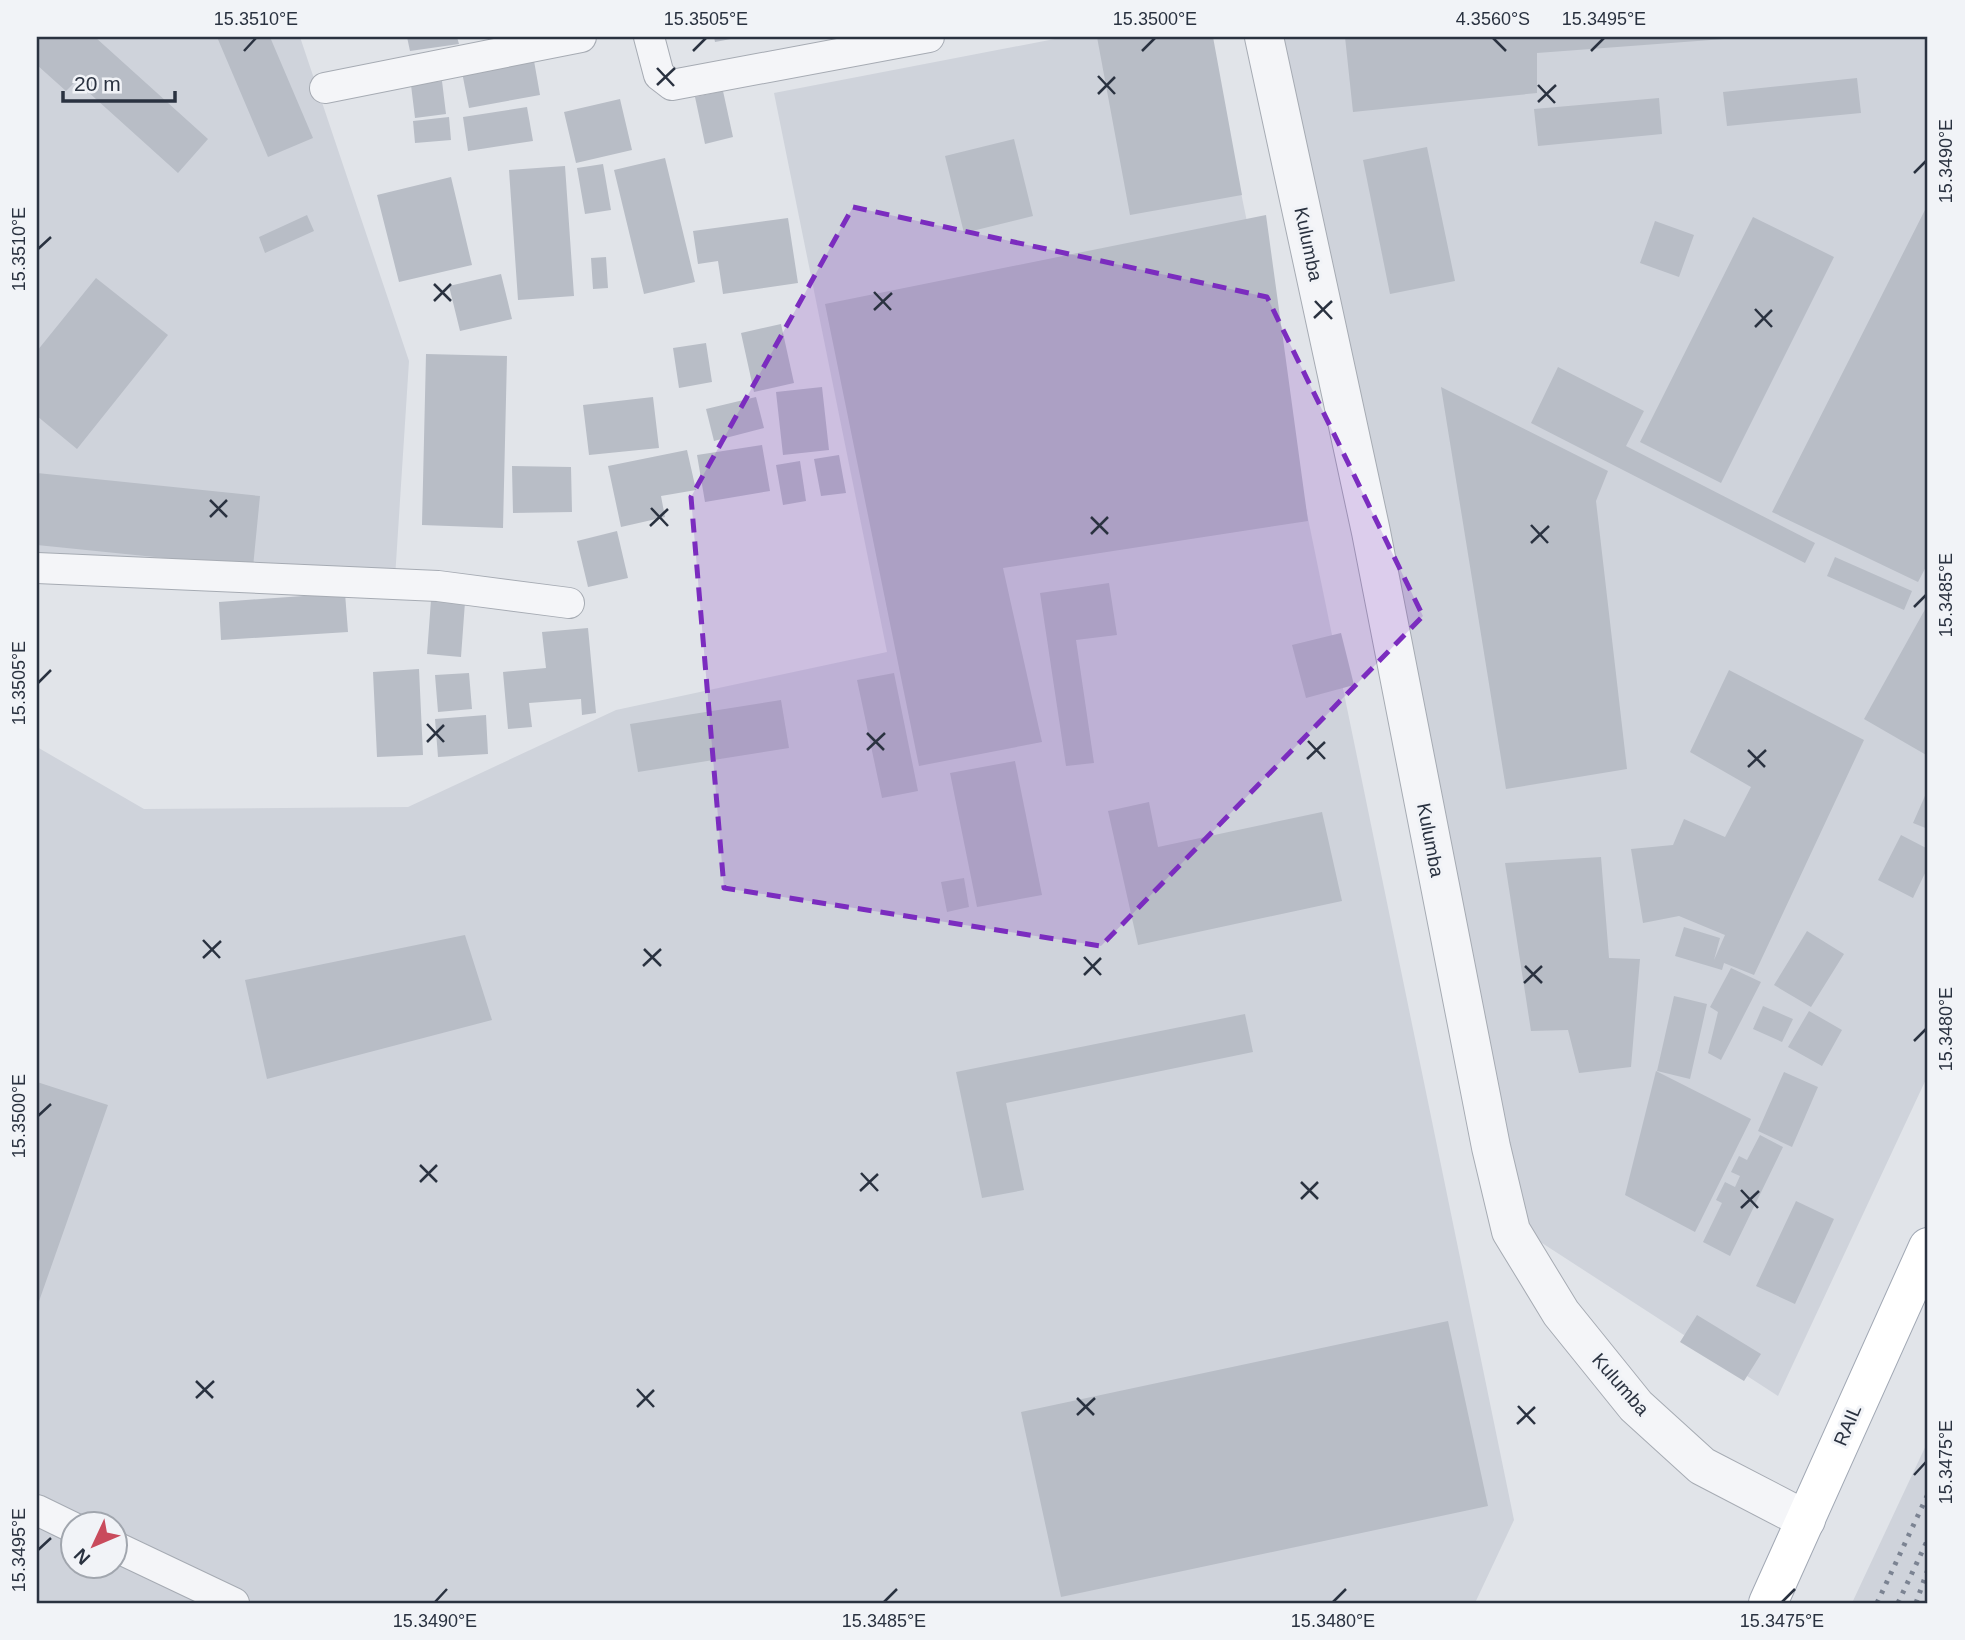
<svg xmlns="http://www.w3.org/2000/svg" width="1965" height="1640" viewBox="0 0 1965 1640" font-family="Arial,sans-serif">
<rect width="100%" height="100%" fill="#e1e4e9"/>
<path fill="#cfd3db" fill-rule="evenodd" d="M37,37H300L409,361L395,578L37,556Z
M1065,37H1209L1514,1520L1475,1603H37V747L144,809L408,807L616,710L887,652L774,93ZM74,1524H116V1566H74Z
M1283,37H1928V1075L1778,1396L1525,1232Z
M1928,1441V1603H1852Z"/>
<path fill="#b8bdc6" d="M37,37H95L208,139L178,173L76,81L66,91L37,65Z
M217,37H270L313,138L268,157Z
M407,37H457L459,44L410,51Z
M714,37H736V38L715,42Z
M1097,37H1213L1242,195L1130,215Z
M1345,37H1724V39L1537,53V93L1353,112Z
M533,55L540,95L469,108L461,67Z
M1857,78L1861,113L1727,126L1723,92Z
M442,81L446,114L415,118L411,85Z
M723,91L733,137L705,144L695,97Z
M1659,98L1662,134L1538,146L1534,109Z
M620,99L632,150L576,163L564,112Z
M527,107L533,141L468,151L463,117Z
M449,117L451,140L415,143L413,121Z
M1014,139L1033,216L964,233L945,156Z
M1427,147L1455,281L1390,294L1363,160Z
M665,158L695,282L644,294L614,170Z
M603,164L611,210L585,214L577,168Z
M565,166L574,296L518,300L509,170Z
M451,177L472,265L399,282L377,195Z
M1928,204V563L1918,582L1772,512Z
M307,215L314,231L265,253L259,237Z
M1266,215L1308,521L1003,568L1042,742L919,766L825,304Z
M1753,217L1834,257L1721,483L1640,442Z
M788,218L798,283L723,294L718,261L698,264L693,231Z
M1655,221L1694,235L1679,277L1640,263Z
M606,257L608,288L593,289L591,258Z
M501,274L512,319L460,331L449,286Z
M96,278L168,335L77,449L37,416V351Z
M781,324L794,383L754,392L741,333Z
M706,343L712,382L679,388L673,348Z
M426,354L507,356L503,528L422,525Z
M1558,367L1644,411L1626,446L1815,543L1805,563L1531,423Z
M822,387L829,450L783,455L776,392Z
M1441,387L1608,471L1596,501L1627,769L1506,789Z
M653,397L659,448L589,455L583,405Z
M756,397L764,428L714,441L706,409Z
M762,445L770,491L705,502L697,455Z
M687,450L696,490L661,496L665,517L621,527L608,466Z
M839,455L846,493L821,496L814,459Z
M800,461L806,501L783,505L776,465Z
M512,466L571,467L572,512L513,513Z
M37,473L260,496L253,567L37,545Z
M617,531L628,578L588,587L577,541Z
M1835,557L1912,591L1904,610L1827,576Z
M1109,583L1117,635L1076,640L1094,763L1066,766L1040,593Z
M345,593L348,632L221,640L219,602Z
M431,600L465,602L461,657L427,654Z
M1928,604V756L1864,719Z
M588,628L596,713L582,715L581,699L529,703L532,727L508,729L503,672L546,668L542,632Z
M1341,633L1354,685L1306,698L1292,645Z
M419,669L423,755L377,757L373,672Z
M1729,670L1864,740L1754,975L1724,963L1722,970L1675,956L1684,927L1720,938L1714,960L1725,935L1679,916L1643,923L1631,849L1673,845L1684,819L1725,837L1751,787L1690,752Z
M469,673L472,709L438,712L435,675Z
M894,673L918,791L882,798L857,680Z
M781,700L789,748L638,772L630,724Z
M486,715L488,754L438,757L435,719Z
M1015,761L1042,895L977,907L950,773Z
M1928,789V829L1913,823Z
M1149,802L1158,847L1322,812L1342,901L1138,945L1108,811Z
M1901,835L1928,849V867L1913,898L1878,880Z
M1601,857L1609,958L1640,959L1631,1067L1579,1073L1568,1030L1531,1031L1505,863Z
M964,878L969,907L947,912L941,882Z
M1807,931L1844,954L1811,1007L1774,985Z
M465,935L492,1020L267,1079L245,980Z
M1731,968L1761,982L1721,1060L1708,1053L1718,1012L1710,1007Z
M1674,996L1707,1004L1690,1079L1657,1071Z
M1763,1006L1793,1019L1782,1042L1753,1029Z
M1809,1011L1842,1030L1822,1066L1788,1047Z
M1245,1014L1253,1052L1006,1103L1024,1190L982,1198L956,1072Z
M1656,1071L1751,1119L1695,1232L1625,1195Z
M1784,1072L1818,1087L1792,1147L1758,1131Z
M37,1082L108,1105L37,1307Z
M1760,1135L1783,1147L1730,1256L1703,1242L1722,1203L1716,1200L1725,1182L1735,1187L1740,1176L1731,1172L1739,1156L1747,1160Z
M1796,1201L1834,1219L1795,1304L1756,1286Z
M1697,1315L1761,1354L1744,1381L1680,1342Z
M1448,1321L1488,1506L1061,1597L1021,1412Z"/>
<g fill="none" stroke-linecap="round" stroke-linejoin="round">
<defs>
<path id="minor" d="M649,37L659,75L672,85L929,37
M325,88L581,37
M37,568L438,586L569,603
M37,1510L74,1528
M116,1547L234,1603"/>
<path id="tertiary" d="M1264,37L1371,532L1491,1147L1511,1231L1561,1313L1636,1406L1702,1466L1806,1520"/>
<path id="primary" d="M1768,1603L1928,1247"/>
</defs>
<use href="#minor" stroke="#a6abb3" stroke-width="32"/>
<use href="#tertiary" stroke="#a6abb3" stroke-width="40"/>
<use href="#primary" stroke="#a1a8b4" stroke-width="40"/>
<use href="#minor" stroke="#f4f5f8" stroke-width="30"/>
<use href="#tertiary" stroke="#f4f5f8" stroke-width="38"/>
<use href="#primary" stroke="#fff" stroke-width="38"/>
<path stroke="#7b8392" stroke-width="5" stroke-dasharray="3.5 7" stroke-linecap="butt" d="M1877,1603L1928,1494
M1898,1603L1928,1539
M1916,1603L1928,1569"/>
</g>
<path fill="#7b2cbf" fill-opacity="0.2" stroke="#7b2cbf" stroke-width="5" stroke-dasharray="14 9" stroke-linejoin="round" d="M853,207L1267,297L1423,616L1101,946L724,888L691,497Z"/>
<path fill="none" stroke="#2a3240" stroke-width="2.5" d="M1493,38L1506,51M244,51L256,38M693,51L706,38M1142,51L1155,38M1591,51L1604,38M657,68L674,86M1098,76L1115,94M657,85L675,68M1538,85L1555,103M1098,94L1115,77M1538,102L1556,85M1914,173L1926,161M38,249L51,237M434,284L451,301M874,292L891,310M434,301L451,284M1315,301L1332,319M1755,309L1772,327M874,310L892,293M1314,318L1332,301M1755,327L1772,310M210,500L227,517M651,508L668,526M210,517L227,500M1091,517L1108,534M1531,525L1548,543M650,526L668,509M1091,534L1108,517M1531,543L1549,526M1914,607L1926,595M38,683L51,670M427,724L444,742M867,733L884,750M1308,741L1325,759M427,742L444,725M867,750L885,733M1748,750L1765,767M1307,759L1325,742M1748,767L1766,750M203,940L220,958M644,949L661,966M1084,957L1101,975M203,958L221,941M643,966L661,949M1525,966L1542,983M1084,975L1101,958M1524,983L1542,966M1914,1041L1926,1029M38,1116L51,1104M420,1165L437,1182M861,1173L878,1191M420,1182L437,1165M1301,1182L1318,1199M1741,1190L1758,1208M860,1191L878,1174M1301,1199L1318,1182M1741,1208L1759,1191M196,1381L213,1398M637,1389L654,1407M196,1398L214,1381M1077,1398L1094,1415M1518,1406L1535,1424M637,1407L654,1390M1077,1415L1095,1398M1517,1424L1535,1407M1914,1475L1926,1462M38,1550L51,1538M435,1602L447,1589M884,1602L897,1589M1333,1602L1346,1589M1782,1602L1795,1589"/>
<g text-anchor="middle" stroke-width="6" stroke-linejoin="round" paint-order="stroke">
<g font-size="19" fill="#2a3240" stroke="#f1f3f7">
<text transform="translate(1309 244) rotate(78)" y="7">Kulumba</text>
<text transform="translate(1431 840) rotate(79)" y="7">Kulumba</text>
<text transform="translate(1621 1384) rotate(49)" y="7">Kulumba</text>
<text transform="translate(1847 1425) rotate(-67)" y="7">RAIL</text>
</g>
</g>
<rect width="1965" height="1640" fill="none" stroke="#f1f3f7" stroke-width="77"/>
<g transform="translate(94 1545) rotate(226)"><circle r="33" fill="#f1f3f7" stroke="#a1a6ae" stroke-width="2"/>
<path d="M0-5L12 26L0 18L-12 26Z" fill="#c94b5c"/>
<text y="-10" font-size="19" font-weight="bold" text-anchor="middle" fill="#2a3240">N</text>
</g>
<path d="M63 91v10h112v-10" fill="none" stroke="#2a3240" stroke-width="3.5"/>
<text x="74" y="91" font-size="21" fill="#2a3240" stroke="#f1f3f7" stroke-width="5" paint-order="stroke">20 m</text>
<rect x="38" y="38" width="1888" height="1564" fill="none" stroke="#2a3240" stroke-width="2.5"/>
<g font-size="18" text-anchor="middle" fill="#2a3240">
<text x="256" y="25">15.3510°E</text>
<text x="706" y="25">15.3505°E</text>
<text x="1155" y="25">15.3500°E</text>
<text x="1493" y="25">4.3560°S</text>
<text x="1604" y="25">15.3495°E</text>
<text transform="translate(1946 161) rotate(-90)" y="6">15.3490°E</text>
<text transform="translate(19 249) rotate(-90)" y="6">15.3510°E</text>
<text transform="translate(1946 595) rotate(-90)" y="6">15.3485°E</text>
<text transform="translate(19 683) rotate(-90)" y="6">15.3505°E</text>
<text transform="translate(1946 1029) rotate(-90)" y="6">15.3480°E</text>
<text transform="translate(19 1116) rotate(-90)" y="6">15.3500°E</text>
<text transform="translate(1946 1462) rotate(-90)" y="6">15.3475°E</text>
<text transform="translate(19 1550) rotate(-90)" y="6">15.3495°E</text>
<text x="435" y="1627">15.3490°E</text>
<text x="884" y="1627">15.3485°E</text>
<text x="1333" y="1627">15.3480°E</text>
<text x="1782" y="1627">15.3475°E</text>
</g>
</svg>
